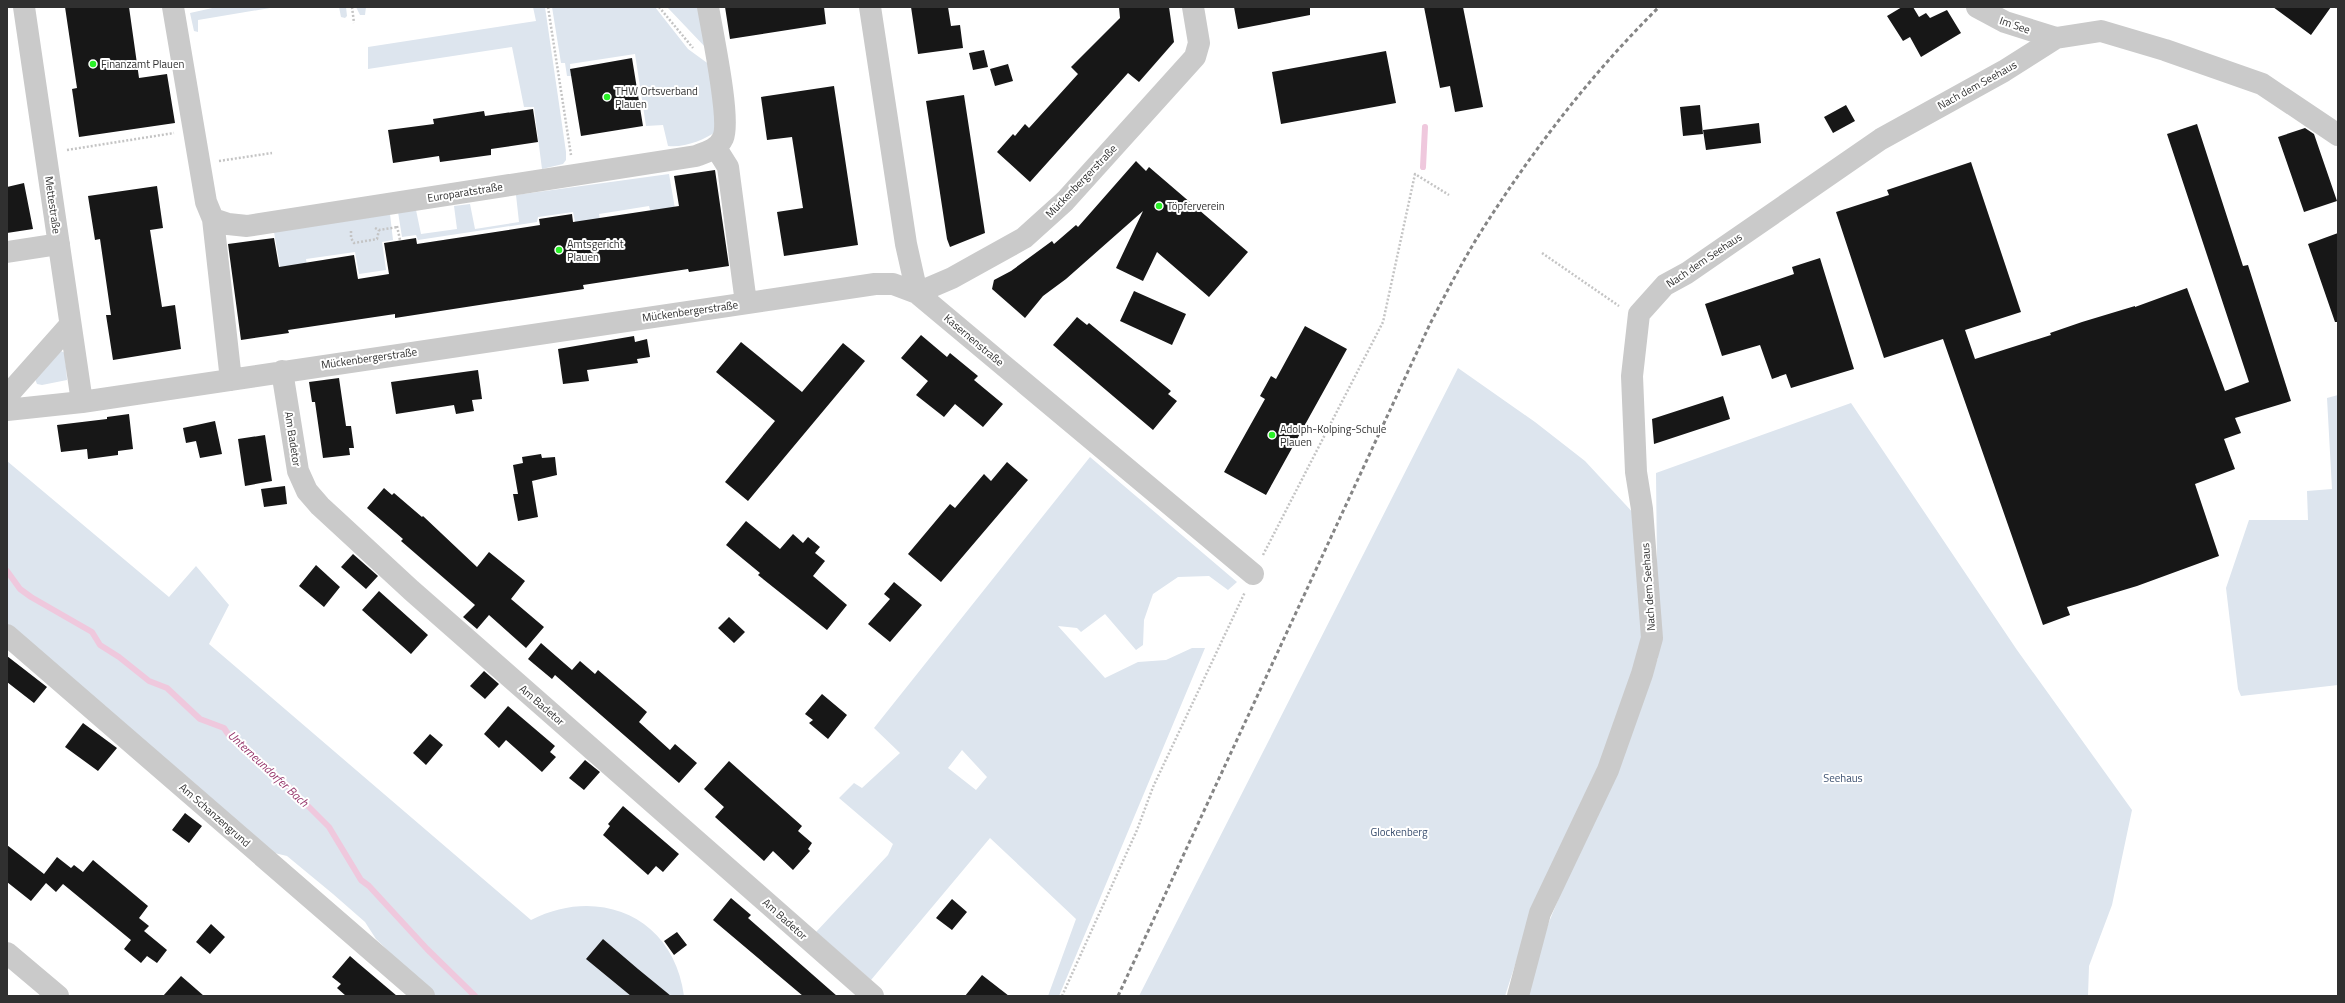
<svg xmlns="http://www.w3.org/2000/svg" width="2345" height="1003" viewBox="0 0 2345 1003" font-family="'Titillium Web',sans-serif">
<rect width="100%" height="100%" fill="#fff"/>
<path fill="#dde5ee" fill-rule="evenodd" d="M217,7H276L198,20V32L194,31L190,13Z
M339,7H346L347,16L345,18L341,17Z
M356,7H366L365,15H360Z
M533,7H545L566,152V160L563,164L542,169L534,107H524L512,47L368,69V47L536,21Z
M552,7H655L688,49L710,65L717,131C704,140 684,148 668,146L663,125L646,126L635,54L570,64L571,76H567L565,63H561Z
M667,7H701L708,50Z
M669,174L678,226L655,229L649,206L599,214L603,237L579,241L573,212L538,217L537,222L418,240L416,235L402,237L398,212L416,210L421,234L457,229L454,206L470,204L475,229L519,222L516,195Z
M390,214L393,240L382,242L386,270L359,274L355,252L306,259L309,280L283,284L274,232Z
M59,350L65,353L67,380L42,385L37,384L35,379Z
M1458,368L1535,422L1585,461L1637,517L1644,637L1605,760L1525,934L1505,996H1139Z
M2338,395V685L2241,696L2238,689L2226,588L2249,520H2308L2307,491L2332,489L2327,398Z
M1851,403L2017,650L2132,810L2112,905L2089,966L2088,996H1523L1549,922L1658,658L1656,473Z
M1090,457L1237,582L1228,590L1209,576L1178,577L1153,594L1144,620L1143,645L1136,650L1105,614L1081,632L1077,628L1058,626L1105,678L1138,662L1166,660L1192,648H1205L1059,996H1048L1076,919L990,838L871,980L816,932L888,855L893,844L839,798L854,783L862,788L900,753L874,728ZM962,750L987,777L976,790L948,768Z
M7,461L169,597L196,566L229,605L209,644L531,920C599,885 674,917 684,996H434L376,939L365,922L333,894L287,856L266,851L7,624Z"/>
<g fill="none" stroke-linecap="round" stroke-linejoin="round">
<path stroke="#efc8dd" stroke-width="6" d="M1423,167L1425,127
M7,571L20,589L31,597L92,632L100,645L119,657L149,681L167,688L200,719L224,728L230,737L287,785L329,827L361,880L369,886L427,949L475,996"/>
</g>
<path fill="#171717" d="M65,7H129L139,78L167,74L175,123L79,137L72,89L77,88Z
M725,7H824L826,24L730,39Z
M911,7H948L951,26L960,25L963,48L918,54Z
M1119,7H1169L1174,42L1139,82L1128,73L1030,182L997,152L1013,134L1015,136L1025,124L1029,128L1078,74L1071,67L1120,18Z
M1234,7H1310V15L1238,29Z
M1424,7H1463L1483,107L1455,112L1450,86L1440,88Z
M1902,7H1913L1919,17L1926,13L1930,18L1947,10L1961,33L1921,57L1910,37L1903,41L1887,16Z
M2273,7H2331L2311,35Z
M984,50L988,67L973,70L969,53Z
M1386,51L1396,103L1281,124L1272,72Z
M632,58L643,126L581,136L570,69Z
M1008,64L1013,81L995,86L990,69Z
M834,86L858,245L784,256L777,212L803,208L792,137L767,140L761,97Z
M964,95L985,233L950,247L947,239L926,101Z
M1700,105L1703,134L1683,136L1680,107Z
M1846,105L1855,121L1833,133L1824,117Z
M533,109L538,142L491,149V155L440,162L439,156L393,163L388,130L434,124L433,119L484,111L485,116Z
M1759,123L1761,143L1706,150L1703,130Z
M2197,124L2243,266L2248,265L2291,401L2235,418L2241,433L2224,439L2235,469L2195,484L2219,556L2137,586L2067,607L2070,615L2043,625L1943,339L1884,358L1836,212L1889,195L1887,190L1971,162L2021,312L1965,330L1975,359L2051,335L2050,333L2082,322L2135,306V307L2187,288L2225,391L2249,382L2167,134Z
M2305,128L2314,134L2337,201L2304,212L2278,137Z
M1136,161L1146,171L1149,167L1248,252L1209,297L1157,252L1143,281L1116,268L1143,211L1066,279L1043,296L1025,318L992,289L994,280L1011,271L1052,241L1054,244L1076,225L1078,227Z
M715,170L729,266L689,272L688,269L583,285L584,289L395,318V314L288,330L289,333L241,340L228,244L274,238L279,267L354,255L358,279L389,274L384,243L416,238L417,244L540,225L539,219L572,214L573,222L679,206L674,176Z
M24,183L33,229L7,233V187Z
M157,186L163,228L150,230L162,307L175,305L181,349L113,360L106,315H111L100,239L95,240L88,196Z
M2338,233V322H2335L2308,244Z
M1820,258L1854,369L1791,388L1786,374L1772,379L1760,345L1722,356L1705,304L1794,274L1792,267Z
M1134,291L1186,314L1172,345L1120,321Z
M1077,317L1087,325L1089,323L1171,391L1168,394L1177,401L1153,430L1053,345Z
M1305,326L1347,349L1266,495L1224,472L1265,399L1260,396L1271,376L1276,379Z
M921,335L947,357L950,353L978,376L974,380L1003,404L983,427L955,404L944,417L916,395L928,381L901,358Z
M634,336L635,342L647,339L650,357L637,359L638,363L587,370L589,381L563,384L558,349Z
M741,342L802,392L843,343L865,361L748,501L725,482L775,421L716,372Z
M478,370L482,399L472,400L474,411L456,414L454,405L396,414L391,382Z
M339,378L346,426H351L354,448H349L350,455L323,458L315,402H312L309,382Z
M1723,396L1730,419L1654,444L1652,419Z
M129,414L133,449L118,451V455L88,459L87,449L61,452L57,425L107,419V417Z
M215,421L222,454L200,458L196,441L186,443L183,428Z
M265,435L272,481L245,486L238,439Z
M541,454L542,458L555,457L557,475L532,481L538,517L518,521L513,494H518L513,465L523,463L522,457Z
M1007,462L1028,480L941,582L908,554L950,504L955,508L984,474L991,481Z
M285,486L287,504L264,507L261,489Z
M384,488L392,495L394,493L422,517L423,516L477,567L489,552L525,581L511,599L544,627L526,648L489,615L477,629L463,617L475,605L401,541L403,539L367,508Z
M746,521L780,549L793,534L803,543L808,537L820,547L815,553L825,561L813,576L847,605L827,630L758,575L760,573L726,545Z
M353,554L378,576L366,589L341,567Z
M316,565L340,587L324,607L299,586Z
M894,582L922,605L890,642L868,624L890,599L884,594Z
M379,591L428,635L411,654L362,610Z
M729,617L745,632L734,643L718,628Z
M541,643L572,670L580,661L595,674L598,670L647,712L639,722L670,750L675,744L697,763L679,783L555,675L552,679L528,659Z
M7,656L47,687L34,703L7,682Z
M484,671L499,684L485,699L470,686Z
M822,694L847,715L828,739L809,723L813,720L805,714Z
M508,706L555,746L550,752L556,757L542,772L506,740L499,748L484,734Z
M83,723L117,748L98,771L65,747Z
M430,734L443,745L426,765L413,753Z
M585,760L600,772L584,790L569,778Z
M729,761L802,826L798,831L812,843L808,849L810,851L793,870L773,851L764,861L715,817L724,807L704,789Z
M623,806L679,854L663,872L656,866L648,875L603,835L610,826L608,824Z
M185,813L202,826L189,843L172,830Z
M7,845L44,874L57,857L71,868L74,865L83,872L93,860L148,906L139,918L149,926L144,931L167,950L157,963L147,956L141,963L124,949L131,940L63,884L56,892L46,883L31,901L7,882Z
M731,898L751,915L748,918L837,996H803L713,920Z
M952,899L967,912L952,930L936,918Z
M211,924L225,937L210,954L196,942Z
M677,932L687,945L674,955L664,941Z
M603,939L638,969L671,996H631L586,959Z
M350,956L358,963L397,996H346L337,988L341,984L332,977Z
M982,975L1009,996H965Z
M181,976L188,982L204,996H163Z"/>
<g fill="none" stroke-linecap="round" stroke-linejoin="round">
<path stroke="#c4c4c4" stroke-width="2.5" stroke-dasharray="2 2" stroke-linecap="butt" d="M352,7L354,23
M548,7L571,155
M659,7L693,48
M67,150L174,133
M219,161L272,153
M397,226L400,240
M375,228L379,230L398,227
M351,231V238L354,243L377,239L379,230
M1542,253L1619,306
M1263,555L1383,322L1415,174L1449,195
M1062,996L1137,830L1153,787L1245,592"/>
<path stroke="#cacaca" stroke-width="22" d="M24,7L82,402
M173,7L206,202L213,219L231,380
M870,7L906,244L917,293L1253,574
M1977,7L2005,22L2056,38
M716,148L728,167L746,303
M213,219L228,224L247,226L696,156C707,152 718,149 723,138C731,120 712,31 708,7
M7,252L59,244
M282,371L298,471L307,491L320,506L411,590L873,996
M7,396L70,325
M7,410L82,402L875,284H893L917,293L952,278L1024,238L1065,201L1195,57L1199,43L1193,7
M7,635L424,996
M7,953L58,996
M1518,996L1540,913L1608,770L1642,674L1652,638L1642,509L1636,472L1632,376L1639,314L1665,285L1687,273L1881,139L2004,71L2056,38L2101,31L2165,50L2262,84L2338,135"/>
<path stroke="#858585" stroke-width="3" stroke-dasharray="4 3" stroke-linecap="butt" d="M1118,996L1430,324C1445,295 1460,266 1477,238C1529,155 1589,76 1659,7"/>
</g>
<g fill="#2af128" stroke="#fff" stroke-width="1.5">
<circle cx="93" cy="64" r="4"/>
<circle cx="607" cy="97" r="4"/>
<circle cx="1159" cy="206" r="4"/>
<circle cx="559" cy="250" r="4"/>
<circle cx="1272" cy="435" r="4"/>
</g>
<g text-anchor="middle" stroke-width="4" stroke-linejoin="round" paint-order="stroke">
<g font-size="11" fill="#303030" stroke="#fff">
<text transform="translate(2015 25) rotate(19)" y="4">Im See</text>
<text transform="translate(1977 85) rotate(-29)" y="4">Nach dem Seehaus</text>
<text transform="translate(1081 181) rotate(-46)" y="4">Mückenbergerstraße</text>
<text transform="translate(465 192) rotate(-9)" y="4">Europaratstraße</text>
<text transform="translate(53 205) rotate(82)" y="4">Mettestraße</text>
<text transform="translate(1704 260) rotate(-34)" y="4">Nach dem Seehaus</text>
<text transform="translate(690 311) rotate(-8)" y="4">Mückenbergerstraße</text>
<text transform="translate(974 340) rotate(40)" y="4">Kasernenstraße</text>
<text transform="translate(369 358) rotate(-8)" y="4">Mückenbergerstraße</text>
<text transform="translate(293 439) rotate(81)" y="4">Am Badetor</text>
<text transform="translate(1648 587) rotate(-94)" y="4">Nach dem Seehaus</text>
<text transform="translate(542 705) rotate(41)" y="4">Am Badetor</text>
<text transform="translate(215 815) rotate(41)" y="4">Am Schanzengrund</text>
<text transform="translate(785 919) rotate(42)" y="4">Am Badetor</text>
</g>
<g font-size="11" fill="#303030" stroke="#fff" text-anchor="start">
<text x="101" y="68">Finanzamt Plauen</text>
<text x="615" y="95">THW Ortsverband<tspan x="615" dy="13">Plauen</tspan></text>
<text x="1167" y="210">Töpferverein</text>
<text x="567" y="248">Amtsgericht<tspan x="567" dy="13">Plauen</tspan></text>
<text x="1280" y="433">Adolph-Kolping-Schule<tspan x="1280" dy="13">Plauen</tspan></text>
</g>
<g font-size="11" fill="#3a4f6f" stroke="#fff">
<text x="1843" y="782">Seehaus</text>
<text x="1399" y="836">Glockenberg</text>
</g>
<g font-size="12" font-style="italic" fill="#98386d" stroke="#fff">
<text transform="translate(268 769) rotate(43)" y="4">Unterneundorfer Bach</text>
</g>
</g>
<rect width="2345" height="1003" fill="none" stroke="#303030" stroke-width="16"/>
</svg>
